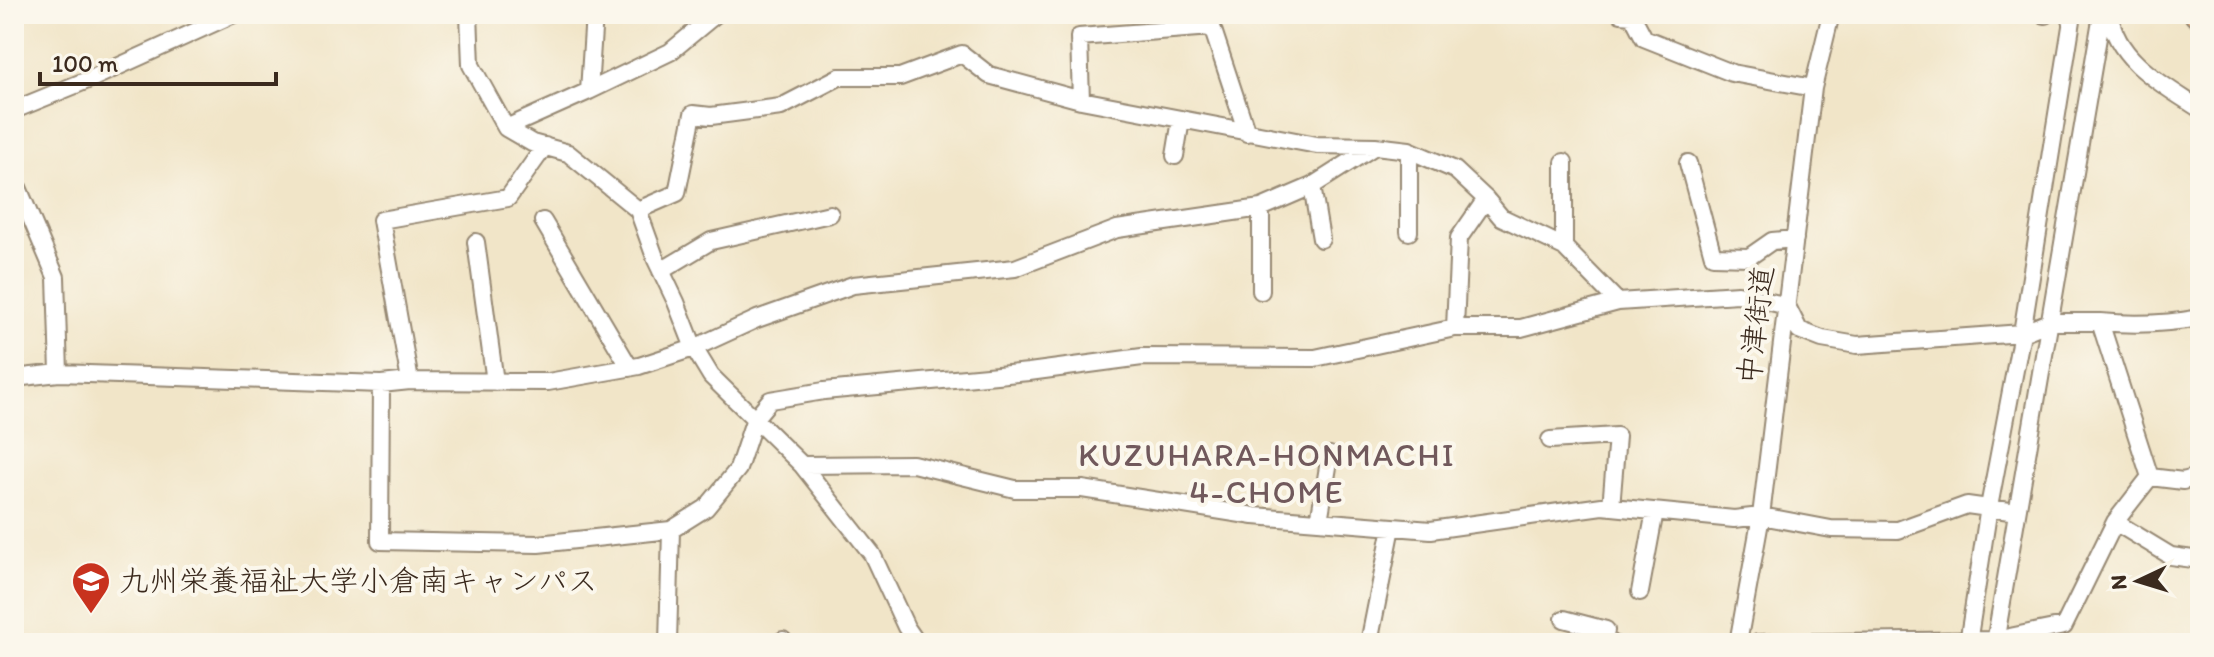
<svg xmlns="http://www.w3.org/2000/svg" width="2214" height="657" viewBox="0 0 2214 657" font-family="Itim,'Klee One',sans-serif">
<rect width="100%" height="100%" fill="#fbf7ec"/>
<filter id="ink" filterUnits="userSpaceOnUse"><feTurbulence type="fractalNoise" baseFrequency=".0125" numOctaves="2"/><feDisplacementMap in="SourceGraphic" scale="16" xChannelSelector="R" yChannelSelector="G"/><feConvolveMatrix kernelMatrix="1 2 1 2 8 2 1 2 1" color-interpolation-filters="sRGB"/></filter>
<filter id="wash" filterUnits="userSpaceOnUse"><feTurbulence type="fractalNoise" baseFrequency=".006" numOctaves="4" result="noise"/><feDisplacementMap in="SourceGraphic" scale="32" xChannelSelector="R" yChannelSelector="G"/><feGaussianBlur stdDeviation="1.8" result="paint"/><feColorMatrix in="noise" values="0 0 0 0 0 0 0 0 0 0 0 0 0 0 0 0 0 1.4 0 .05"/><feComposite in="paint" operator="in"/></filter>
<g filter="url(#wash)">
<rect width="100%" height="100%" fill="#f1e5c8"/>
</g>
<g filter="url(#ink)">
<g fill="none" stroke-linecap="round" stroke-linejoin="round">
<defs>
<path id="minor" d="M469,14L471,65L506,128L532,143L568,153L638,210L656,260L676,302L694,348L711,376L802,465L872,554L906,627L917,643
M1621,14L1632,15L1644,38L1732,73L1813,88
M2042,14L2046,15
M2110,14C2115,60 2165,86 2200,109
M589,91L670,52L716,14
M1081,100L1079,37L1212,27L1247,133
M14,110L95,77L234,14
M506,128L589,91L594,14
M1409,150V232
M1175,156L1181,120
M1564,162V247
M1688,163L1713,256L1749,257L1772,241L1795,239
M14,178L56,277L59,373
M1312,186L1321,239
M638,210L677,193L693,114L711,116L781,107L839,77H900L962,54L989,75L1081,100L1317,145L1375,146L1409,150L1455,170L1486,199L1501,217L1564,247L1618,302
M543,221L630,368
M476,242L495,382
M661,271L711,241L830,214
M1261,291V208
M2100,322C2133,325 2167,324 2200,318
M1455,328L1459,238L1486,199
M14,378L59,373L381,384L410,381L548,382L639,366L694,348L757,319L853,285L1015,268L1117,229L1261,208L1312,186L1375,146
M410,381L381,220L508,198L545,146
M381,384L380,541L538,544L671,530L706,508L738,469L755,418L770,400L824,391L1029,372L1142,357L1315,358L1455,328H1521L1618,302L1738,294L1787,306L1799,330L1822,339L1857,345L2022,333L2049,322H2100L2150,477
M1550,440L1617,436L1611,507
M802,465L913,464L1015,489H1082L1254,516L1431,530L1602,506L1734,519L1761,516L1831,529L1898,530L1967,505L2017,512
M1319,521L1330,455
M2115,522L2171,556L2200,560
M1640,592L1655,511
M1564,619L1606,630L1604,639L1612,643
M783,640V643
M668,643L671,530
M1369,643L1392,527
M1738,643L1761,516L1813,88L1831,14
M1758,643L1995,640L2064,626L2115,522L2150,477L2183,481L2200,476
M1968,643L1989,507L2022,333L2073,14
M1995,643L2102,14"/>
<path id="highway" d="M2197,14L2200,16"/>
</defs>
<use href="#minor" stroke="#968873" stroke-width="20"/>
<use href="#highway" stroke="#968873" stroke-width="28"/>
<use href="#minor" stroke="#fff" stroke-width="16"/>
<use href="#highway" stroke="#f9bc8a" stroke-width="24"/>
</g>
</g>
<defs>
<symbol id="university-pin" viewBox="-11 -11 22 30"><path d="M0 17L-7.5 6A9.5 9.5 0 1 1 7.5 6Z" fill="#c8321e" stroke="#fbf7ec"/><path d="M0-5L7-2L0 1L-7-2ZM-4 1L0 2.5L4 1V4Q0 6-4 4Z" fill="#fff"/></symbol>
</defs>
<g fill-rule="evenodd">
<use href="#university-pin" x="69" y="559" width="44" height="60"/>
</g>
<g text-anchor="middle" stroke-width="8" stroke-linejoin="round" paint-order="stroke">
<g font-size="30" fill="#3b2a1e" stroke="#fbf7ec">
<text transform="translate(1756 325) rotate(-83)" y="10">中津街道</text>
</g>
<g font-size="30" fill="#3b2a1e" stroke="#fbf7ec" text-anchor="start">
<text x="119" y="591">九州栄養福祉大学小倉南キャンパス</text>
</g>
<g font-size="32" letter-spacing="2" fill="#71595c" stroke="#fbf7ec">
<text x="1267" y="466">KUZUHARA-HONMACHI<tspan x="1267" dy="37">4-CHOME</tspan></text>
</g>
</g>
<rect width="2214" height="657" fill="none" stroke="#fbf7ec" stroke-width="48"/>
<g transform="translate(2138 581) rotate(266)" stroke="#fbf7ec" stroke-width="6" paint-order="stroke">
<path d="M0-6L14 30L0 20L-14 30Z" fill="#3b2a1e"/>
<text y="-12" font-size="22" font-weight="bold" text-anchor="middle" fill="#3b2a1e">N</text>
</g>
<path d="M40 72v12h236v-12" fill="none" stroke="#3b2a1e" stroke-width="4"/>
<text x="52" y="72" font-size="24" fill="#3b2a1e" stroke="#fbf7ec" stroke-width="6" paint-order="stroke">100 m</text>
</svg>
